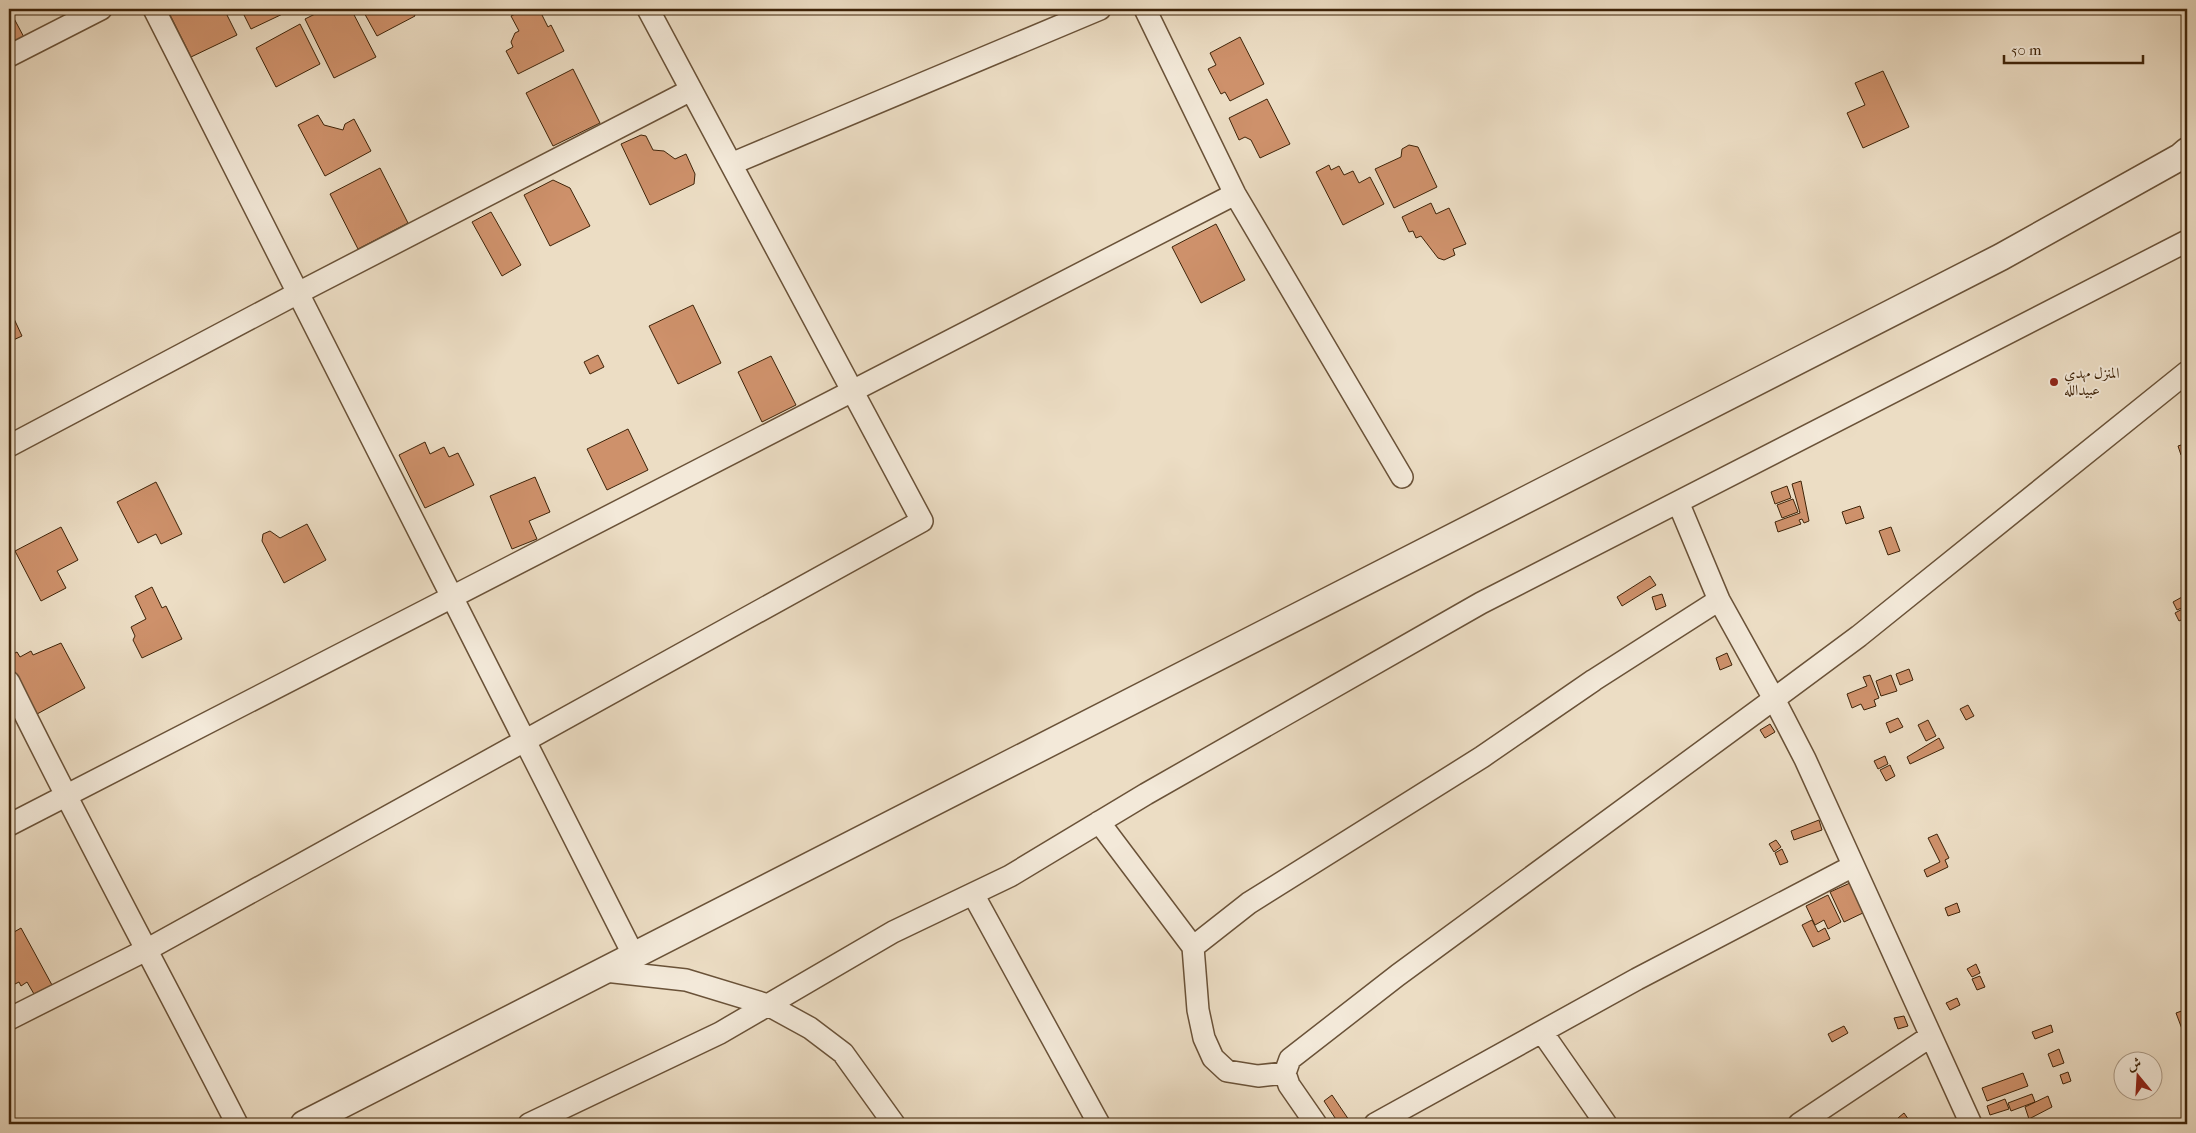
<svg xmlns="http://www.w3.org/2000/svg" width="2196" height="1133" viewBox="0 0 2196 1133" font-family="'IM FELL French Canon',Amiri,serif">
<rect width="100%" height="100%" fill="#ecddc4"/>
<filter id="stains"><feTurbulence type="fractalNoise" baseFrequency=".004" numOctaves="4"/><feColorMatrix values="0 0 0 0 .2 0 0 0 0 .09 0 0 0 0 .02 0 0 0 .5 -.17"/></filter>
<radialGradient id="worn" r=".72"><stop offset=".6" stop-color="#630" stop-opacity="0"/><stop offset="1" stop-color="#630" stop-opacity=".3"/></radialGradient>
<path fill="#ce916b" stroke="#3f2409" d="M9,9L26,41L9,49Z
M167,9H224L237,35L191,57Z
M241,9H290L291,10L251,29Z
M325,9H351L376,57L334,78L305,19Z
M362,9H412L415,16L377,36Z
M525,9H539L548,27L551,25L564,51L518,74L506,51L513,47L511,42L515,33L519,31L511,16Z
M300,24L320,64L276,87L256,48Z
M1240,37L1264,84L1230,101L1225,92L1221,94L1208,69L1216,65L1210,53Z
M573,69L600,123L553,146L526,93Z
M1883,71L1909,127L1863,148L1847,113L1865,105L1855,83Z
M1267,99L1290,144L1260,158L1251,140L1245,137L1239,140L1229,118Z
M318,115L324,125L343,130L345,124L354,119L371,151L325,176L298,125Z
M641,135L646,136L653,150L664,151L675,159L686,154L695,174L694,184L650,205L621,144Z
M1409,145L1418,147L1437,187L1394,208L1375,169L1401,157L1402,149Z
M1329,165L1331,170L1339,166L1344,175L1353,171L1359,183L1370,177L1384,204L1343,225L1316,172Z
M380,168L408,223L358,249L330,194Z
M553,180L570,188L590,226L550,246L524,195Z
M1431,203L1436,214L1449,208L1466,244L1453,249L1455,255L1444,260L1438,258L1421,236L1416,238L1413,231L1409,232L1402,217Z
M491,212L521,265L502,276L472,222Z
M1216,224L1245,280L1201,303L1172,247Z
M693,305L721,363L678,384L649,326Z
M9,308L22,336L9,342Z
M598,355L604,367L590,374L584,362Z
M771,356L796,405L762,422L738,372Z
M628,429L648,470L607,490L587,449Z
M425,442L430,454L444,447L449,457L458,453L474,485L425,508L399,455Z
M2187,443V453L2181,455L2178,446Z
M535,477L550,512L529,521L537,539L512,549L490,496Z
M1801,481L1809,521L1804,523L1802,519L1799,520L1801,524L1778,532L1775,522L1800,513L1792,484Z
M156,482L182,534L161,544L156,534L138,543L117,502Z
M1787,486L1791,498L1775,504L1771,492Z
M1793,499L1798,512L1782,518L1777,505Z
M1860,506L1864,518L1846,524L1842,512Z
M307,524L326,560L284,583L262,541L263,534L270,531L280,538Z
M61,527L78,560L57,571L66,588L41,601L15,551Z
M1891,527L1900,551L1888,555L1879,531Z
M1650,576L1656,585L1622,606L1617,597Z
M152,587L162,608L166,606L182,639L142,658L133,640L135,636L131,627L146,619L135,596Z
M1662,594L1666,606L1656,610L1652,597Z
M2182,597L2186,606L2177,610L2173,602Z
M2186,607L2187,617L2179,621L2175,613Z
M61,643L85,688L37,714L9,661V656L17,652L20,657L31,651L33,655Z
M1727,653L1732,665L1720,670L1716,658Z
M1909,669L1913,680L1900,685L1896,674Z
M1870,675L1879,698L1874,700L1876,706L1864,710L1861,704L1852,708L1847,694L1867,686L1863,677Z
M1891,675L1897,691L1881,696L1876,681Z
M1968,705L1974,716L1966,720L1960,709Z
M1898,718L1903,727L1890,733L1886,723Z
M1928,720L1936,736L1926,741L1918,725Z
M1770,724L1775,732L1765,738L1760,730Z
M1939,738L1944,748L1910,764L1907,757Z
M1885,756L1888,764L1878,769L1874,761Z
M1890,765L1895,776L1886,781L1880,770Z
M1819,820L1822,830L1794,840L1791,831Z
M1937,834L1949,858L1945,860L1948,867L1927,877L1924,870L1940,862L1928,838Z
M1776,840L1781,847L1774,852L1769,844Z
M1782,849L1788,862L1780,865L1775,853Z
M1850,883L1865,912L1844,922L1830,892Z
M1828,895L1841,922L1828,929L1824,920L1815,925L1806,906Z
M1957,903L1960,912L1948,916L1945,908Z
M1812,920L1818,932L1825,928L1830,939L1813,947L1802,925Z
M21,928L52,985L34,994L27,982L21,986L19,982L9,987V935Z
M1976,964L1980,973L1972,977L1967,969Z
M1980,976L1985,987L1977,990L1972,979Z
M1957,998L1960,1005L1950,1010L1946,1003Z
M2187,1009V1027L2182,1029L2176,1013Z
M1904,1016L1908,1026L1898,1029L1894,1018Z
M2051,1025L2053,1032L2035,1039L2032,1032Z
M1844,1026L1848,1033L1832,1042L1828,1034Z
M2059,1049L2064,1063L2053,1067L2048,1054Z
M2068,1072L2071,1081L2063,1084L2060,1075Z
M2023,1073L2028,1086L1987,1101L1982,1088Z
M2032,1094L2035,1102L2011,1111L2008,1103Z
M1332,1095L1349,1120L1342,1124H1339L1324,1101Z
M2048,1096L2052,1107L2029,1119L2025,1107Z
M2005,1099L2009,1109L1990,1115L1987,1106Z
M1904,1113L1911,1123L1909,1124H1902L1898,1118Z"/>
<g fill="none" stroke-linecap="round" stroke-linejoin="round">
<defs>
<path id="minor" d="M154,9L634,956
M1145,9L1235,194L1402,477
M9,56L101,9
M731,164L1100,9
M9,446L298,293L691,90
M9,682C82,831 162,977 237,1124
M1099,822L1193,947L1198,1010L1204,1038L1213,1058L1227,1071L1258,1076L1285,1073
M9,825L1235,194
M973,894L1099,1124
M1193,947L1249,903L1482,757L1594,680L1719,600
M605,971L686,980L768,1005L810,1028L843,1053L894,1124
M9,1019L148,949L922,521L648,9
M1542,1032L1606,1124
M529,1124L720,1033L893,932L1010,876L1146,794L1481,603L2187,241
M1316,1124L1289,1085L1285,1073L1290,1059L1398,975L1774,699L1719,600L1678,502
M1375,1124L1637,979L1853,866
M1799,1124L1931,1036
M1971,1124L1805,759L1774,699L1859,636L2187,372"/>
<path id="tertiary" d="M304,1124L2001,257L2180,157L2187,151"/>
</defs>
<use href="#minor" stroke="#6a5238" stroke-width="24"/>
<use href="#tertiary" stroke="#6a5238" stroke-width="29"/>
<use href="#minor" stroke="#f3e9d9" stroke-width="21"/>
<use href="#tertiary" stroke="#f3e9d9" stroke-width="26"/>
</g>
<circle fill="#8f2418" stroke="#f3e9d9" stroke-width="2" cx="2054" cy="382" r="5"/>
<g text-anchor="middle" stroke-width="4" stroke-linejoin="round" paint-order="stroke">
<g font-size="15" fill="#3f2409" stroke="#f3e9d9" text-anchor="start">
<text x="2064" y="378">المنزل مهدي<tspan x="2064" dy="17">عبيدالله</tspan></text>
</g>
</g>
<rect width="2196" height="1133" fill="none" stroke="#ecddc4" stroke-width="30"/>
<rect x="10" y="10" width="2176" height="1113" fill="none" stroke="#3f2409" stroke-width="2.5"/>
<rect x="15" y="15" width="2166" height="1103" fill="none" stroke="#3f2409"/>
<g transform="translate(2138 1076) rotate(342)"><circle r="24" fill="#f3e9d9" stroke="#ab9a86"/>
<path d="M0-4L9 19L0 12L-9 19Z" fill="#8f2418"/>
<text y="-8" font-size="14" font-weight="bold" text-anchor="middle" fill="#3f2409">ش</text>
</g>
<path d="M2004 55v8h139v-8" fill="none" stroke="#3f2409" stroke-width="2.5"/>
<text x="2011" y="55" font-size="15" fill="#3f2409" stroke="#f3e9d9" stroke-width="4" paint-order="stroke">50 m</text>
<rect width="100%" height="100%" filter="url(#stains)"/>
<rect width="100%" height="100%" fill="url(#worn)"/>
</svg>
